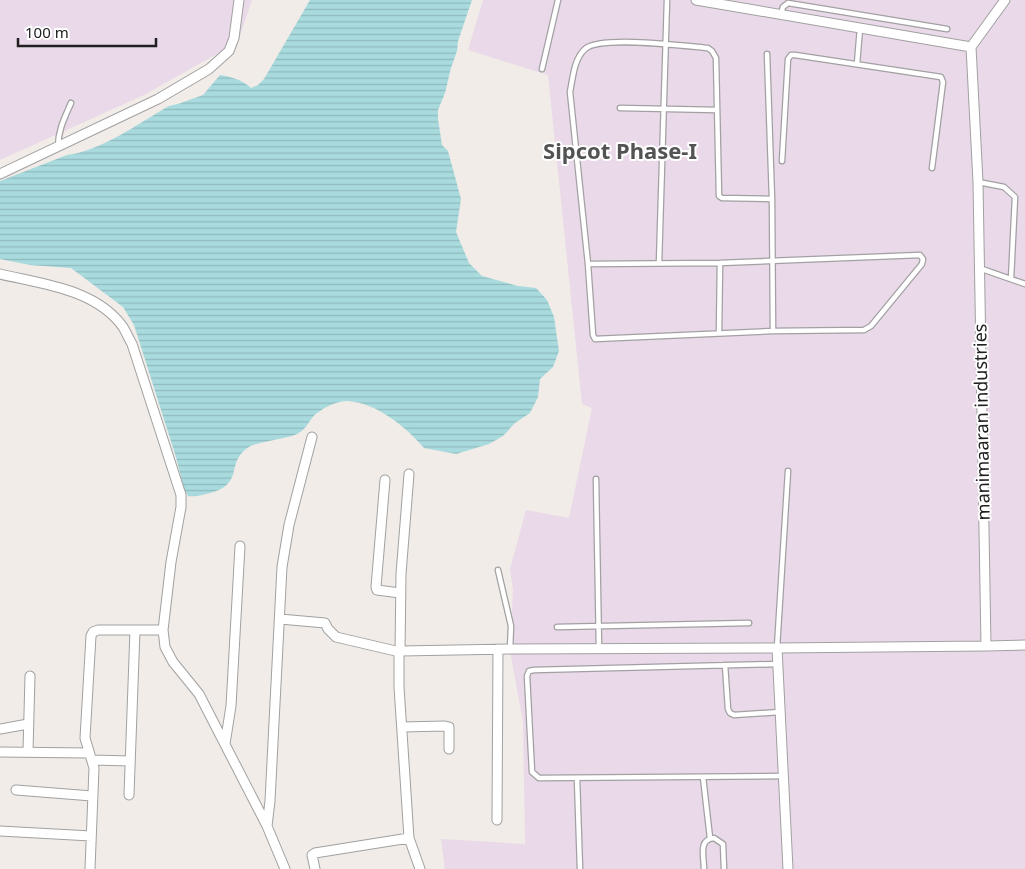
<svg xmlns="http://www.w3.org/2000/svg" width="1025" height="869" viewBox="0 0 1025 869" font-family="'Noto Sans',sans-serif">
<defs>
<pattern id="water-rules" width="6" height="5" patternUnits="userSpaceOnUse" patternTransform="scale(1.25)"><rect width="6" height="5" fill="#a8dade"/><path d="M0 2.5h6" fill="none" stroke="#90bbbe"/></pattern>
</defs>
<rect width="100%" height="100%" fill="#f1ece7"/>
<path fill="#ead9e9" d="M0,0H252L238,42L144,95L0,160Z
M483,0H1025V869H445L441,839L525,844L523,722L510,651L513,590L510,569L526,510L569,518L592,408L582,404L548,75L468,50Z"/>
<path fill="url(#water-rules)" d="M310,0H472L458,41L457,51L451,68L445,93L438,110V119L442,145L448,151L461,199L456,232L469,263L482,276L518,286L536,288L547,300L554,317L559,351L553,367L540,379L538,397L530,413L515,423L503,436L489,444L456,454L424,448C406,427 377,403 348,401C341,400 326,406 320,411C309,417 309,428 297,434C284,440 255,441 246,449C226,465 244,484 210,493C202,495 196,497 188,496L184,489L176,457L134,325L123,307L71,268L30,265L0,259V181L67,155C101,151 139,123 169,106L178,104L203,95L220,75C232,77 243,80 251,88L258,85L264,79Z"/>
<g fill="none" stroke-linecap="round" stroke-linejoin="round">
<defs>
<path id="service" d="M781,14L783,7L788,3L947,29
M767,54L772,199L773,331
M857,64L860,28
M542,69L558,0
M620,108L717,110
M58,147C58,130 65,117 71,103
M782,161L788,59L791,55H795L941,77L943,82L932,168
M978,182L1004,187L1015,197L1011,279
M659,263L667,0
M588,264L720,263L920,255L923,259L922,264L871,326L864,330L773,331L595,339L593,335L588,264L570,92C573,77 574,59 585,49C600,35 686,46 708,48L712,51L716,58L719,196L722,198L772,199
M979,268L1025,284
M719,333L720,263
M596,479L599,649
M498,570L511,626L510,649
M557,627L749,623
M777,648L788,471
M778,664L534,670L529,671L527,676L532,772L539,778L783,776
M725,665L728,709L730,713L734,715L780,712
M703,777L710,838
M577,778L580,869
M704,869C704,857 698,839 714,838L723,844L724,869"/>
<path id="minor" d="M696,0L971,47L978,182L986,646L777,648L788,869
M971,47L1005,0
M0,174L158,99L209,69L229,51L234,38L239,0
M0,274C42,284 96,289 123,327C126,332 129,339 132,344L181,495V507L171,562L163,630L165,647L173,662L199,694L267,826L285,869
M385,480L376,587L377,590L400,593
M280,619L325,623L328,629L336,637L400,652L401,574L409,474
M986,646L1025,645
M402,727L445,726L449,727V749
M0,729L28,724
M225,744L231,706L240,546
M28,751L30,676
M0,752L89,753
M92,760L130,761
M16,790L92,796
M129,795L135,630
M497,820L498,649
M267,826L270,801L282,567L289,525L312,437
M0,831L91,836
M409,838L420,869
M90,869L94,768L85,738L91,636L93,632L98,630H163
M315,869L312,855L315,853L409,838L399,687V654L401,651L511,649L777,648"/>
</defs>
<use href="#service" stroke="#a1a1a1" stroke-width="7"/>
<use href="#minor" stroke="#a1a1a1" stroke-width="11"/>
<use href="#service" stroke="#fff" stroke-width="4.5"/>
<use href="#minor" stroke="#fff" stroke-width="9"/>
</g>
<g text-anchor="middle" stroke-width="4" stroke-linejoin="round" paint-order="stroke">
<g font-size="18" fill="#202020" stroke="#fff">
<text transform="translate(982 422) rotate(-91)" y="6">manimaaran industries</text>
</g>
<g font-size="22" font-weight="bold" fill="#535353" stroke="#fff">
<text x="620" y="159">Sipcot Phase-I</text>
</g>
</g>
<path d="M18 38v8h138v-8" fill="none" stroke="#202020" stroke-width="2.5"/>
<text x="25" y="38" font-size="15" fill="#202020" stroke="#ffffff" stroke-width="4" paint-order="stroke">100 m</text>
</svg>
